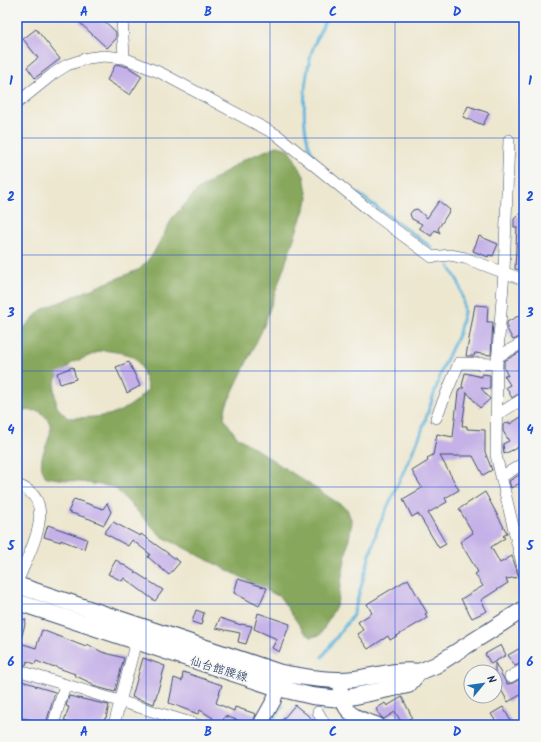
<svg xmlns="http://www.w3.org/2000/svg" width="541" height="742" viewBox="0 0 541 742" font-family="Kalam,'Klee One',sans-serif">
<rect width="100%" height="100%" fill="#f6f6f2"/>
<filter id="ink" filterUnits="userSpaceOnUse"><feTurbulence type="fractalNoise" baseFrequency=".025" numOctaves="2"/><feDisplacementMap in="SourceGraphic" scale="8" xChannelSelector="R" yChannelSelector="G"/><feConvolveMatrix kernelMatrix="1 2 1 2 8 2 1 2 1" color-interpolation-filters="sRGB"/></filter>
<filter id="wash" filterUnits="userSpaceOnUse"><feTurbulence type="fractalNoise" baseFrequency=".012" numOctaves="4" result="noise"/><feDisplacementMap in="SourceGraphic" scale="16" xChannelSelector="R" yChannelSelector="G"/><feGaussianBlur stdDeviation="0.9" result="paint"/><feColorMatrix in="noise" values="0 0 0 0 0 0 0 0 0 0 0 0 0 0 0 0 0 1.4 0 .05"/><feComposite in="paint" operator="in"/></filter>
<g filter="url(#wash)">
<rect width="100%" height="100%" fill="#ede7cf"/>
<path fill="#87a75b" stroke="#516b5c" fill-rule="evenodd" d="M277,146L289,149L304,176L308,198L263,328L226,406L224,418L236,436L347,509L352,522L337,604L320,635L311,637L304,632L280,597L161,536L114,487L46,477C31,455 59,438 48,420C46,416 41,413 39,411L17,410V335L41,310L140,269L153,254L173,217L198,190L243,160ZM103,350C137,355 139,354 148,389C123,418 104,417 68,418L57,407L54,390L56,378L72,363Z"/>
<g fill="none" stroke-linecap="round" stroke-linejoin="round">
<path stroke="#61b5dd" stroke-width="3" d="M320,164C297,143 304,82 311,54C315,41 321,29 327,17
M356,192L432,248
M322,657L353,615L377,530L421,433L443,367L459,333L464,312L463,300L459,283L449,266
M269,725L283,706"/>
</g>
<g id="blocks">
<path fill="#c5b1e7" d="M84,17H100L116,32V39L107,48L79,22Z
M36,29L60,59L35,78L27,67L38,58L23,39Z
M116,64L128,67L142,76L130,95L107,80Z
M468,106L489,113L483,125L463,117Z
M439,201L450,210L438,229L440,233L435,230L431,236L419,228L422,224L412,219L410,214L413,210L417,209L427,218Z
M519,214H524V270L515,269L517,227H514V219Z
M479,236L498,244L493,256L489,255L488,257L473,251Z
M475,305L488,306L487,322H493L491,355L475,353L474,356H466Z
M524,313V335L513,340L507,329V322Z
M524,350V391L512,398L506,387L510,385L504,375L508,376L504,368V361Z
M129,362L140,386L127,393L116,367Z
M73,367L76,379L60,384L57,373Z
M465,373L482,377V374L490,375V389L481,388L490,399L480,408L467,392L462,426H467V429L485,430V452L492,470L483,475L473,456H440L459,490L445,498L447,502L428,513L446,544L439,548L419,515L417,514L412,517L403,499L422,488L412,471L428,461L427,458L433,455L437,434L453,437L458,392L460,388H464L462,386Z
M524,415V455L519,447L504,454L503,444L509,441L503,431V425L509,422L510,424Z
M524,472V481L511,488L509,481Z
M485,492L507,533L503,536L505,538L491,547L500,563L512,556L519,577L506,579L508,583L481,600L487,611L472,618L461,599L483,586L475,574L478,572L460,542L473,533L459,509Z
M74,499L103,509L107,503L111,512L104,525L90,519L68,512Z
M113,522L140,536L141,534L180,562L169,575L148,557L150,554L132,540L128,546L104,533Z
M48,525L87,539L84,549L61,540V542L44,537Z
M116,560L163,590L155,601L124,578L122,581L108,574Z
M238,579L267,588L259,606L234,593Z
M408,579L427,613L425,614L427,618L390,640L388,636L368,649L357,634L363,630L358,622L372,613L367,604Z
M196,610L204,613L201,625L192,622Z
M258,613L290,624L279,652L272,648L277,639L254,629Z
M17,617L26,620L20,643L36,648L42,630L86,647L87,644L102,652L124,658L115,692L93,686V684L74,675L75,674L53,666L52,667L36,661L35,664L27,661L26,665L17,663Z
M220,618L241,625V624L252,626L246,644L238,642L240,633L216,628Z
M501,645L506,655L491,664L485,654Z
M524,646V662L515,666L508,655Z
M143,658L165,666L154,704L132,697Z
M495,663L507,684L513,683L524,677V693L508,702L495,679Z
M183,672L222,685L216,703L234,711L235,707L256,714L252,725L225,716L221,725H218L211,722L213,718L200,710L198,714L169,703L174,678L182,681Z
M17,677L22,679V681L35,685V686L55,692L46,724L40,722V725H31L32,720L17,717Z
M69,696L109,705L106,718H105L103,725H76L64,721L69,707L66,706Z
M402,697L412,717L402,723L395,712L384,719L381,717L376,709L385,703L387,706Z
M295,705L316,722L317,725H278Z
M503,707L513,725H498L491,714Z"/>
</g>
</g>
<g filter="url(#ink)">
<use href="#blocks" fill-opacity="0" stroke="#3a4b6f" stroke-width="1"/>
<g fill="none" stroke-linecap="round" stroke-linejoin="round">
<defs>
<path id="minor" d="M122,17L124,58
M17,103L53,74L67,65L88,58L104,56L124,58L161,73L277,135L374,214L432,257L450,255L465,258L524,280
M509,140L504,272L497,364L496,455L524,572
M497,357L524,342
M497,415L524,398
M436,418L459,363L497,364
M501,477L524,463
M17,485C62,500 28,553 17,583
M17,670L198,725
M510,677L524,669
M318,712L325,725
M53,725L65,685
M114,725L136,641"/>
<path id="tertiary" d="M340,680C342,714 348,714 378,725
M260,725L274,700L280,678"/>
<path id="secondary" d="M17,585L281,673C306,677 330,682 355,679C377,676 397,669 419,672
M17,602L278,688L312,696L341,699L408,685L419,672L436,665L524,609"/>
</defs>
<use href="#minor" stroke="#3a4b6f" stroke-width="12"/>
<use href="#tertiary" stroke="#3a4b6f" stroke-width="16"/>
<use href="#secondary" stroke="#3a4b6f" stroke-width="18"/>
<use href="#minor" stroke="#fff" stroke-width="11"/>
<use href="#tertiary" stroke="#fff" stroke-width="14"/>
<use href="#secondary" stroke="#fff" stroke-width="16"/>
</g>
</g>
<path fill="none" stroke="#1d4ed8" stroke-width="1" stroke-opacity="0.55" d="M146,17V725M270,17V725M395,17V725M17,138H524M17,255H524M17,371H524M17,487H524M17,604H524"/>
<g text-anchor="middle" stroke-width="3.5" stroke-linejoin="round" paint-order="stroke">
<g font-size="12" fill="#1b2f5e" stroke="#f6f6f2">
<text transform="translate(219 669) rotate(17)" y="4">仙台館腰線</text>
</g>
</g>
<rect width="541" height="742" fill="none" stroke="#f6f6f2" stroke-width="44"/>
<g transform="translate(483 684) rotate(61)"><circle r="19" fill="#f6f6f2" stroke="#9ea6b7"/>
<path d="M0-3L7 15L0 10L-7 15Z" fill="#1f6fb2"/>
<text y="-6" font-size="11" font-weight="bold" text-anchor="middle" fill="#1b2f5e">N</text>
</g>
<rect x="22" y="22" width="497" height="698" fill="none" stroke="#1d4ed8" stroke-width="1.5"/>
<g font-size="13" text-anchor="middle" font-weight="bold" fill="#1d4ed8">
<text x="84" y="16">A</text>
<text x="208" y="16">B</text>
<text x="333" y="16">C</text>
<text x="457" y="16">D</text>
<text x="11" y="85">1</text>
<text x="530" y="85">1</text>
<text x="11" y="201">2</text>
<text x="530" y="201">2</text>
<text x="11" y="317">3</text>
<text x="530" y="317">3</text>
<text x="11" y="434">4</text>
<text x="530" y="434">4</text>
<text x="11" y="550">5</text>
<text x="530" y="550">5</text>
<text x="11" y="666">6</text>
<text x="530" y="666">6</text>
<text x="84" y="736">A</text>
<text x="208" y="736">B</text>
<text x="333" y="736">C</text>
<text x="457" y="736">D</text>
</g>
</svg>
